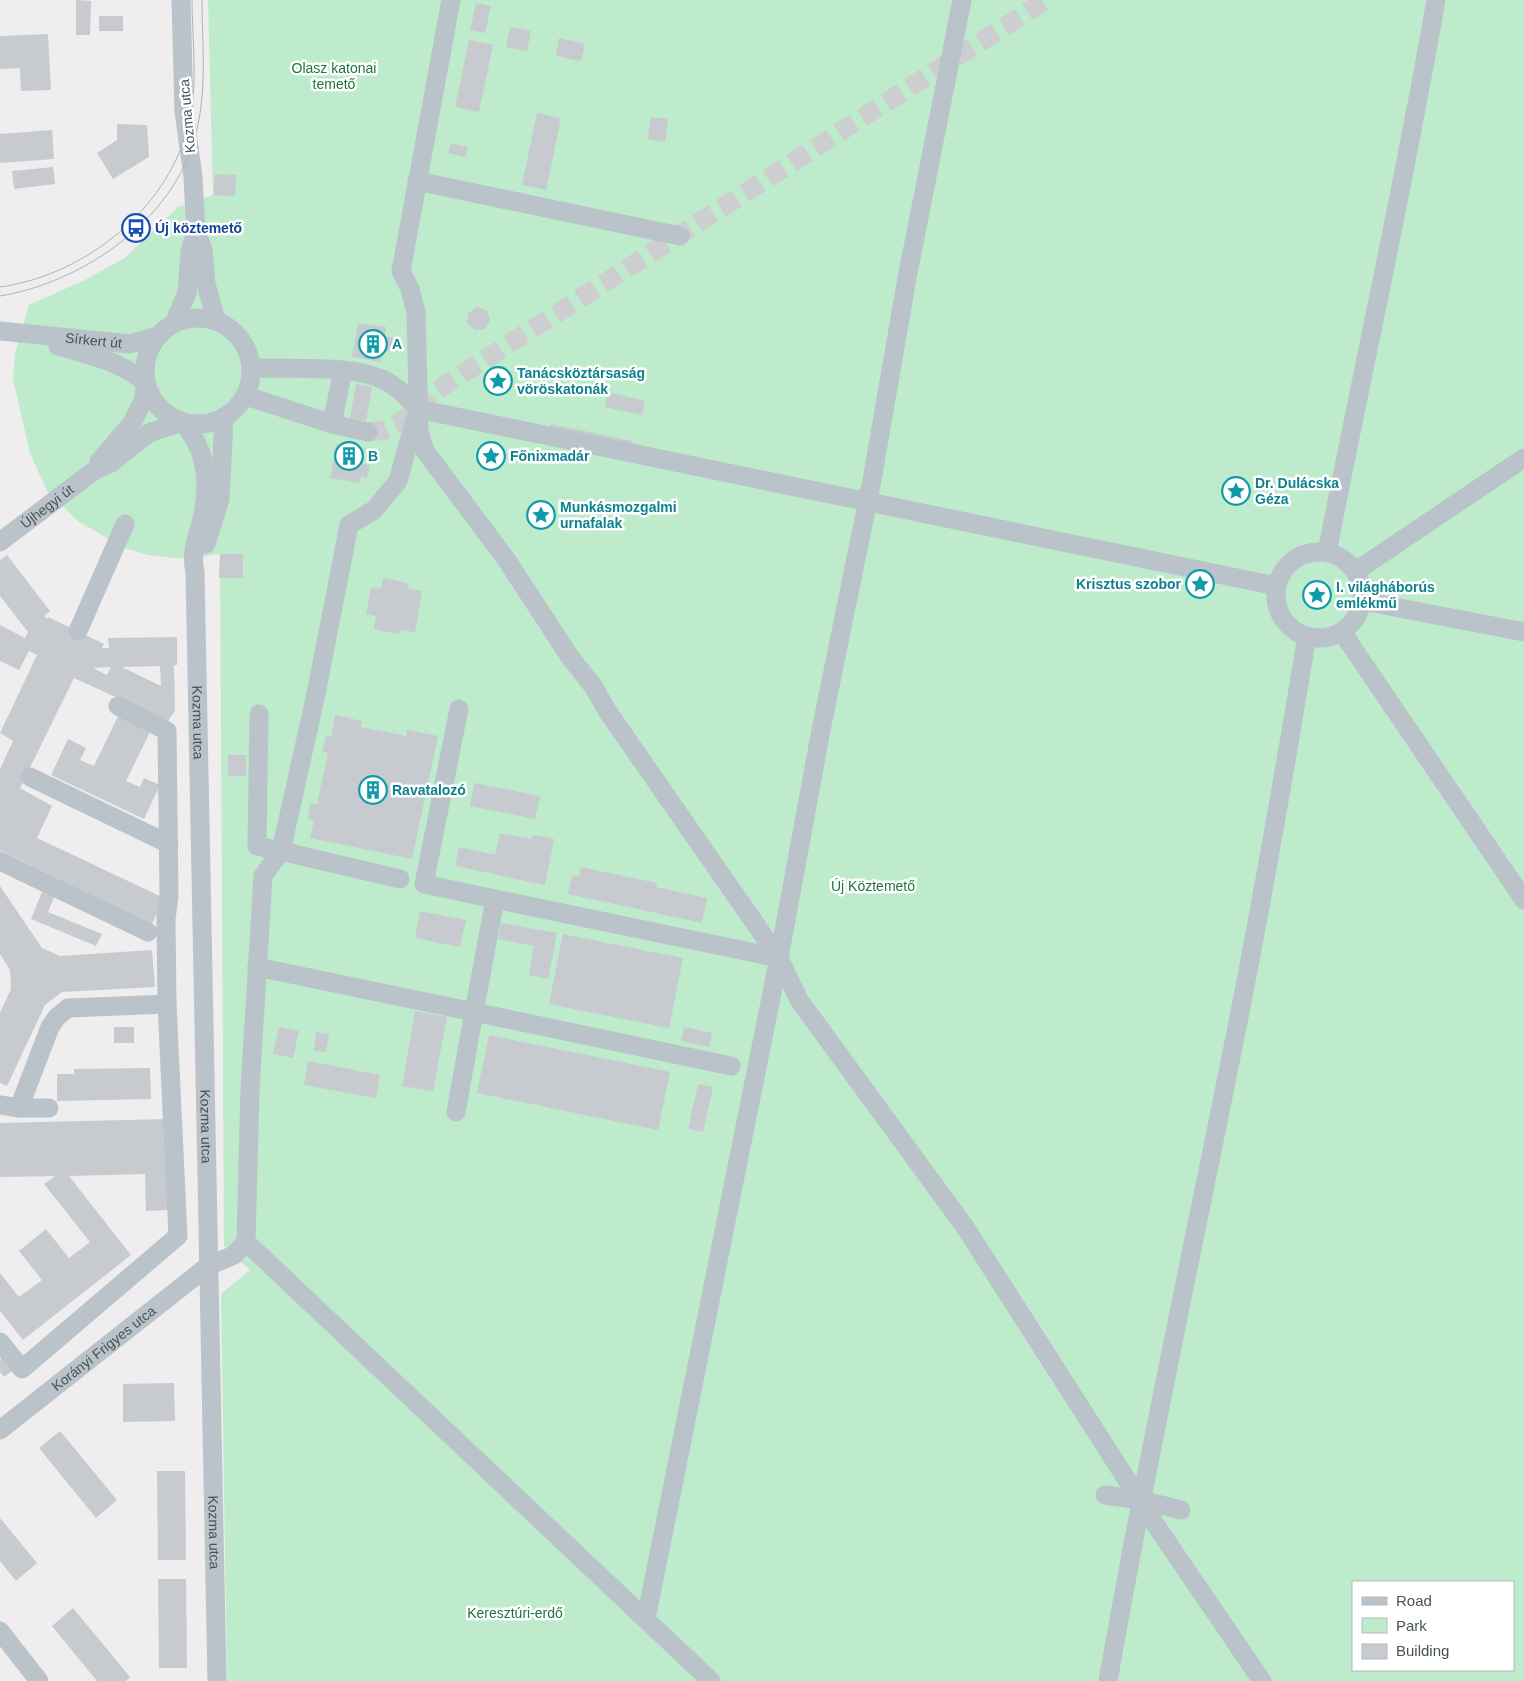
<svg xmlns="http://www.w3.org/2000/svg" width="1524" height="1681" viewBox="0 0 1524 1681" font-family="Arial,sans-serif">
<rect width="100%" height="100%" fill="#efeded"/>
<path fill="#bdebcb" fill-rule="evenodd" d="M208,0H1524V1681H227L221,1294L250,1270L224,1246L220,554L192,558H173L148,555L124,548L78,521L47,491L30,453L13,379L15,354L29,305L85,280L125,258L178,207L213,195ZM1353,1582H1513V1670H1353Z"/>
<path fill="#c7cbcf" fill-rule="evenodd" d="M76,0L91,1L90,35H76Z
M476,3L491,6L485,33L470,30Z
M99,16H123V31H99Z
M510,27L531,31L527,51L506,47Z
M48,34L51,90L21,91L20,68L0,69V36Z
M559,38L585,44L581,61L556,56Z
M469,40L493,45L479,112L455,107Z
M537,113L561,118L546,190L522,185Z
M651,117L668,119L665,142L648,139Z
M117,124L147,125L149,157L113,179L97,153L117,140Z
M52,130L54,159L0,163V134Z
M451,143L468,147L465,157L448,153Z
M53,167L55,184L14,189L12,171Z
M215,174L236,175L235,196L213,195Z
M477,307L487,310L490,320L485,329L475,330L467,323L468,313Z
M358,323L386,327L385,337L394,338L391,351L382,350L380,362L352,357Z
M356,384L372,387L366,421L350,418Z
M608,392L645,401L642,415L605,407Z
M551,424L633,441L631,449L549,433Z
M336,444L365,449L363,464L370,465L367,478L361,477L360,483L330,478Z
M220,554H243V578H219Z
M7,555L50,611L44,616L47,619L48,617L104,644L102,648H109L108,638L177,637V665H174L175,711L168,721L74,678L20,788L52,806L37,838L164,898L152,924L0,850V769L13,741L0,733L37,655L29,651L19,670L0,661V625L25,638L28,632L0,596V560ZM160,666L161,686L122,667ZM111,667L107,675L93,668Z
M383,578L408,583L407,588L422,591L415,632L399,630V634L374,629L376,616L366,614L371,587L381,589Z
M120,712L152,728L126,781L140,787L144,778L160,785L144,819L51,775L68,739L86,748L80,760L94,766Z
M335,715L362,721L361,727L406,736L407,730L438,736L412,859L310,838L314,820L308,819L309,811L311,803L317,804L328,753L322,752L326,736L331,737Z
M228,755H246V776H228Z
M474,783L540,796L535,819L470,806Z
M500,833L532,839L533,835L554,839L545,885L455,866L459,847L495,855Z
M581,867L657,883L656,887L707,898L702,923L568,894L572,876L579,877Z
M0,886L42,948L60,956L152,950L155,987L62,992L45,1005L7,1086L0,1083V1013L11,989L10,970L0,954Z
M42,892L54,897L48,912L102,934L96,946L31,919Z
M420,911L466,920L460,947L415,938Z
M501,923L557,933L548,979L529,975L534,946L498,939Z
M563,934L683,958L669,1028L549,1004Z
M415,1011L447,1017L433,1091L402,1086Z
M114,1027H134V1043H114Z
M279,1027L299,1031L293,1058L273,1054Z
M684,1027L712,1033L709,1047L681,1041Z
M316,1032L329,1034L326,1052L314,1051Z
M489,1035L670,1072L658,1130L477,1093Z
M308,1061L380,1075L376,1098L304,1085Z
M150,1068L151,1099L57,1101V1074H74V1069Z
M698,1084L713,1087L703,1132L688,1129Z
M169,1119L171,1210L146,1211L145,1174L69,1176L131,1255L23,1340L0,1311V1273L19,1297L42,1280L19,1251L46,1229L69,1258L90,1242L44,1184L55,1176L0,1177V1123Z
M4,1356L15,1369L4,1377L0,1372V1360Z
M174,1383L175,1421L123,1422V1384Z
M60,1431L117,1500L96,1518L39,1448Z
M157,1471H185L186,1560H158Z
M0,1518L37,1563L16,1581L0,1561Z
M158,1579H186L187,1668H159Z
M73,1608L130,1677L126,1681H97L52,1626Z"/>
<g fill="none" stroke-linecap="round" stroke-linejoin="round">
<path stroke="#cdcecf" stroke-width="19" stroke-dasharray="19 9" stroke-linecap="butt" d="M368,432C394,432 415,413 431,394L1046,0"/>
<g stroke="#b9c3c9" stroke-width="19">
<path d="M451,0L401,271L410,289L416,312L419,432L425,451L506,559L570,657L593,686L608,712L779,958L799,1000L965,1227L1159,1530L1262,1681"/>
<path d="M417,181L680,236"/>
<path d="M198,237L203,250L206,284L216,320"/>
<circle cx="198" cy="371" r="53"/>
<path d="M174,323L187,293L190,252L196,232L193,177L184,111L181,0"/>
<path id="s1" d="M0,331L130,344L157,336"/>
<path d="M58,346C92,356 118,360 146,383"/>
<path d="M252,368C287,369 348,365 379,378C395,384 407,397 418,409L1276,586"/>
<path d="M246,396L332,424L368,432"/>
<path id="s2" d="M182,422C209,451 210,487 201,523C196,540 191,555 195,572L217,1681"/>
<path d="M332,424L343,370"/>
<path d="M99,462L132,423L143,401L146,383"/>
<path id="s3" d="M0,542L95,470L111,463L149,433L182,422"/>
<path d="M206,544L220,499L224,417"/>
<circle cx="1319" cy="595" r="43"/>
<path d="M1327,552C1363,368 1404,185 1436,0"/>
<path d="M1356,571L1524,458"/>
<path d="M1363,601L1524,632"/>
<path d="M78,631L125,524"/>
<path d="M1342,632L1524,900"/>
<path d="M459,709L424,884L495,899L474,1012L731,1066"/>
<path d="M259,714L257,846L281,851L263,876L250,1089L246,1242L711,1681"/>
<path d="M30,777L169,844"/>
<path d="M0,861L148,932"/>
<path d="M400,879L281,851L316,694L349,525L374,510L398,481L415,420"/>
<path d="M495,899L779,958"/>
<path d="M257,967L474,1012L456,1112"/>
<path d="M0,1105L19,1108H49"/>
<path d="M19,1108L50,1027L57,1017L68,1008L167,1004"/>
<path d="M0,1342L22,1369L178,1236L167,1004L166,919L169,896L167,731L118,706"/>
<path id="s4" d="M0,1430L208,1266L234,1255L246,1242"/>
<path d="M1105,1495L1141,1500L1181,1510"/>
<path d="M646,1619L779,958L821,730L872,480L907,278L962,0"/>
<path d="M0,1631L39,1681"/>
<path d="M1108,1681C1145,1470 1190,1262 1232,1052C1260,914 1284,775 1307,636"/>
</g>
<path stroke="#afb3b7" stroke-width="1" d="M0,287C87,275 172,206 190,118C198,81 192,38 192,0
M0,296C85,282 178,217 197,129C207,87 202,42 202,0"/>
</g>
<defs>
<symbol id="bus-ring" viewBox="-11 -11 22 22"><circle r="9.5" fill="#fff" stroke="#1a4fb4" stroke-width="1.5"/><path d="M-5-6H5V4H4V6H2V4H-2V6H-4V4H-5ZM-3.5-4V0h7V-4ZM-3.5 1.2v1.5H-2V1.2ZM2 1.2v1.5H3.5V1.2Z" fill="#1a4fb4"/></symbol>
<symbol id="building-ring" viewBox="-11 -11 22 22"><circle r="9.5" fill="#fff" stroke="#0f9aa8" stroke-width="1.5"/><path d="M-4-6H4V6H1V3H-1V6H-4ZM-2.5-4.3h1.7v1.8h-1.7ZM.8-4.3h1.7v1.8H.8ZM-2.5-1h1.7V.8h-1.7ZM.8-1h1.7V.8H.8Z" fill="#0f9aa8"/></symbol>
<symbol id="sight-ring" viewBox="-11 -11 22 22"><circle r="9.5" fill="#fff" stroke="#0f9aa8" stroke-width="1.5"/><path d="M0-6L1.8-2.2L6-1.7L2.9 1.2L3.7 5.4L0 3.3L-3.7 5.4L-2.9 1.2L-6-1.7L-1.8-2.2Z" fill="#0f9aa8"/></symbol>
</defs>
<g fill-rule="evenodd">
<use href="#bus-ring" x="120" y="212" width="32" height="32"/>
<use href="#building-ring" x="357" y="328" width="32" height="32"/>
<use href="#sight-ring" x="482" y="365" width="32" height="32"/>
<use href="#building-ring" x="333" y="440" width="32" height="32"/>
<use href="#sight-ring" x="475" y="440" width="32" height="32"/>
<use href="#sight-ring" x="1220" y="475" width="32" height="32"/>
<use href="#sight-ring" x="525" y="499" width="32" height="32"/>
<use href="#sight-ring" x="1184" y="568" width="32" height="32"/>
<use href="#sight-ring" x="1301" y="579" width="32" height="32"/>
<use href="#building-ring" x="357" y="774" width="32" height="32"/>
</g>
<g text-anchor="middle" stroke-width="5" stroke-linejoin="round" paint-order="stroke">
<g font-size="14" fill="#1d7540" stroke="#fff">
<text x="334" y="73">Olasz katonai<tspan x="334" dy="16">temető</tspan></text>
<text x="873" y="891">Új Köztemető</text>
<text x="515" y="1618">Keresztúri-erdő</text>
</g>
<g font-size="14" fill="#465259" stroke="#fff">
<text transform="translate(187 116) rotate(-95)" y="5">Kozma utca</text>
<text dy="5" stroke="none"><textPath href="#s1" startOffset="94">Sírkert út</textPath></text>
<text dy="5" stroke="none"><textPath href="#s3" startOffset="59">Újhegyi út</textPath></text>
<text dy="5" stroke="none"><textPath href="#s2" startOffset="308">Kozma utca</textPath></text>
<text dy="5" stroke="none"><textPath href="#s2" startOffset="712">Kozma utca</textPath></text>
<text dy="5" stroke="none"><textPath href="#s4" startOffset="132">Korányi Frigyes utca</textPath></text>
<text dy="5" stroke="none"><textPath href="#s2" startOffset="1118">Kozma utca</textPath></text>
</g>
<g font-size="14" font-weight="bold" fill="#164399" stroke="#fff" text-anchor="start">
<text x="155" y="233">Új köztemető</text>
</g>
<g font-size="14" font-weight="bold" fill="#0d838f" stroke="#fff" text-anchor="start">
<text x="392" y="349">A</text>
<text x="517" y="378">Tanácsköztársaság<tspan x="517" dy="16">vöröskatonák</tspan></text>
<text x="368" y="461">B</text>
<text x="510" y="461">Főnixmadár</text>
<text x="1255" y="488">Dr. Dulácska<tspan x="1255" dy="16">Géza</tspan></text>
<text x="560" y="512">Munkásmozgalmi<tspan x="560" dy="16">urnafalak</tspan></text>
<text x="1181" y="589" text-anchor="end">Krisztus szobor</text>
<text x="1336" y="592">I. világháborús<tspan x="1336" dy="16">emlékmű</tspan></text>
<text x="392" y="795">Ravatalozó</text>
</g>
</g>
<rect x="1352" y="1581" width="162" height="90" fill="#ffffff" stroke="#b5babd"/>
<rect x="1362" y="1597" width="25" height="8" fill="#b9c3c9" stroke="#b5babd"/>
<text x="1396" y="1606" font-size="15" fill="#465259">Road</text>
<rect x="1362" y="1618" width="25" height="15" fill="#bdebcb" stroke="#b5babd"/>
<text x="1396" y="1631" font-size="15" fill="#465259">Park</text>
<rect x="1362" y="1644" width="25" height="15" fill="#c7cbcf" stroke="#b5babd"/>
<text x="1396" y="1656" font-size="15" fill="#465259">Building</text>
</svg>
